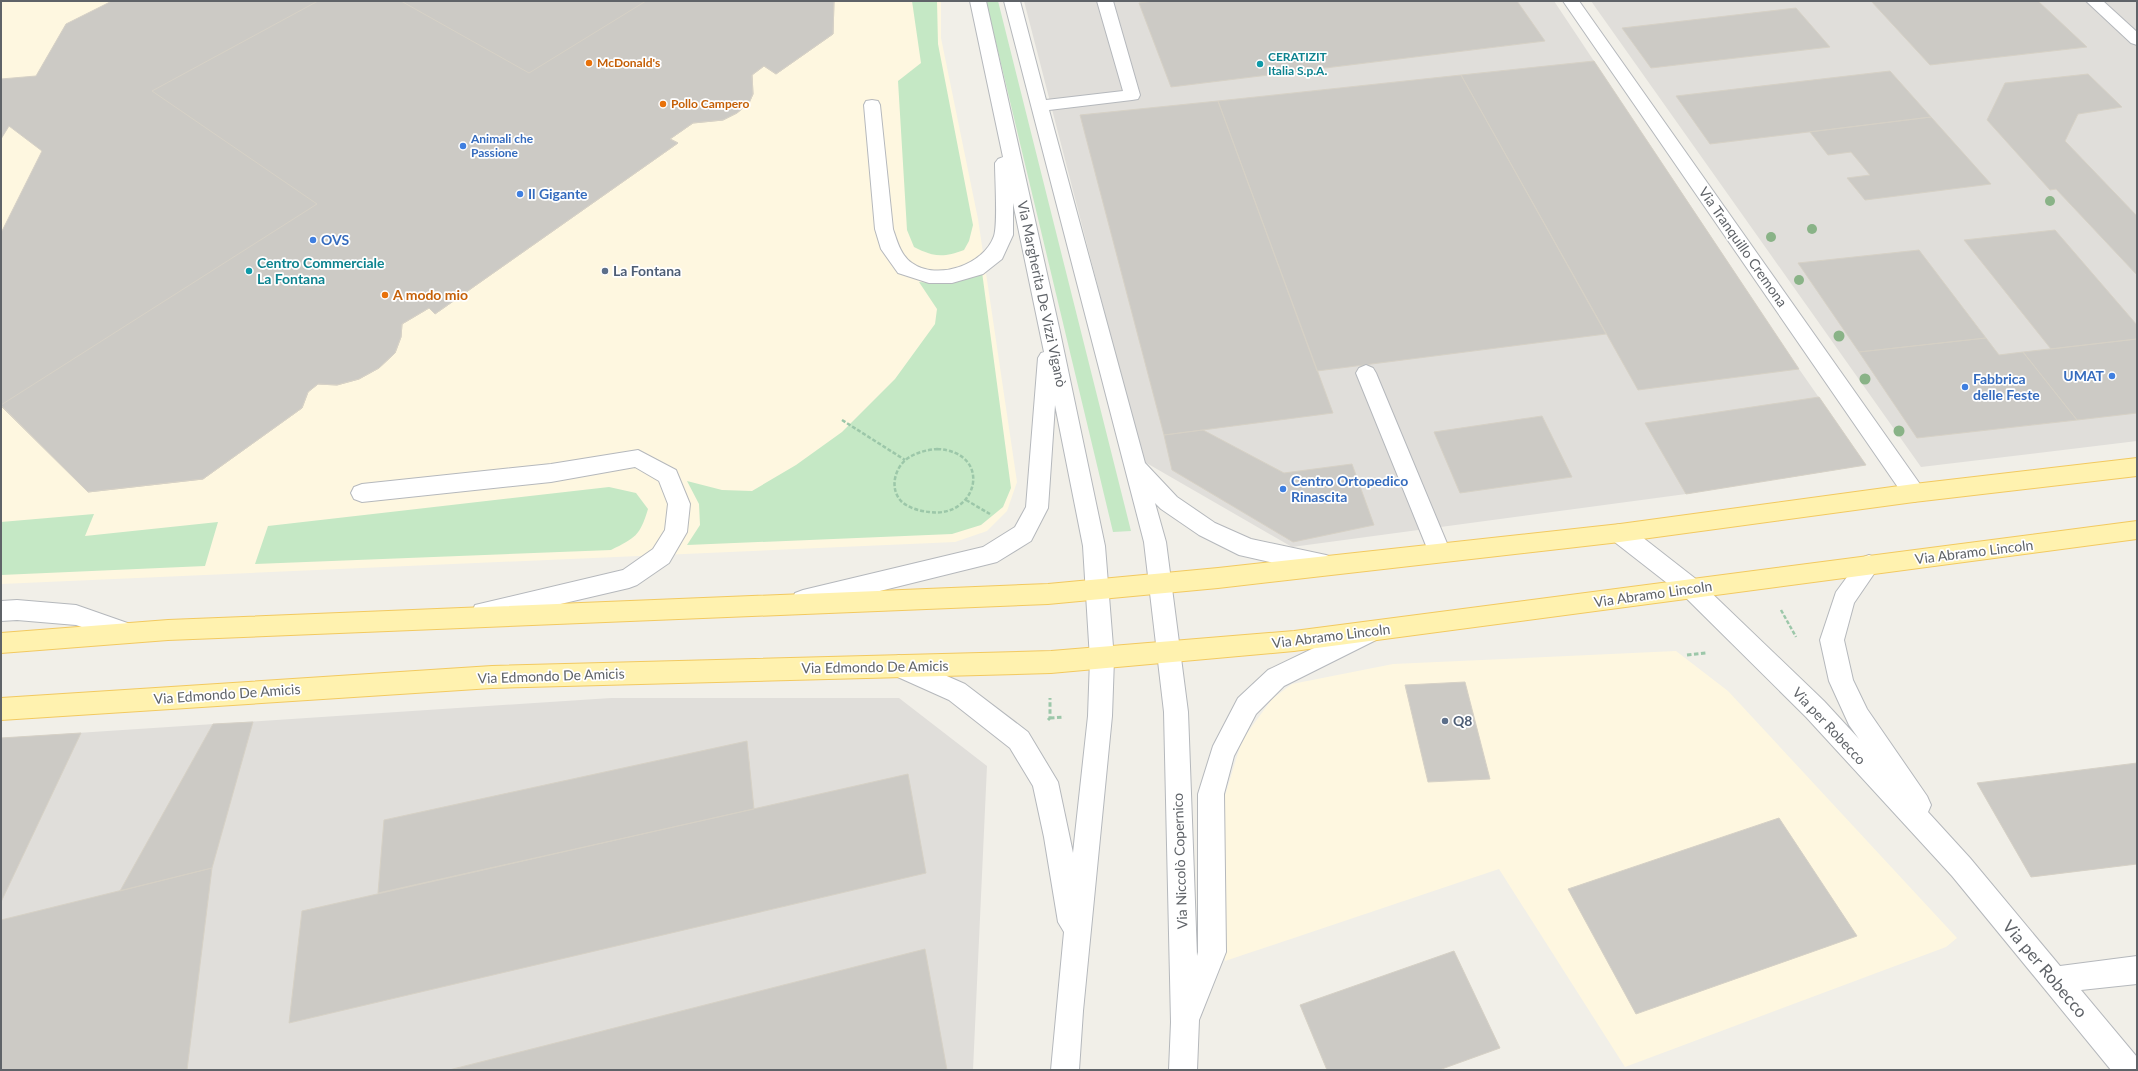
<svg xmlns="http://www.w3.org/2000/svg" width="2138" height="1071" viewBox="0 0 2138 1071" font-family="Lato,sans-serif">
<rect width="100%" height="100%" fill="#f1efe8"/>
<path fill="#fef7e0" d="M1,1H941V38L978,219L1017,482L1007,511L987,531L955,542L1,584Z
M1676,651L1728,691L1957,938L1946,947L1625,1067L1499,869L1225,961L1224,799L1242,740L1272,699L1292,684L1393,664Z"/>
<path fill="#e0deda" d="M1024,1H1554L1799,369L1866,465L1686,494L1292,547L1143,461Z
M1591,1H2137V441L1921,467Z
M611,698H899L987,766L973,1070H1V738Z"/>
<path fill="#c5e8c5" d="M912,1H937L938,44L973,225L969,241L964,250C943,258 934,257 914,247L907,230L898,81L921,63Z
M986,1H998L1131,531L1113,532Z
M982,272L1011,488L1003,507L981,525L952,534L687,545L700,525L699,504L687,481L722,490L752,491L796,465L842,432L895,379L935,324L937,309L919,282C947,285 956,284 982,272Z
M609,487L636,493L648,509C640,536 635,538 611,550L255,564L268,526Z
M94,514L85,536L218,522L205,566L1,575V522Z"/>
<path fill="#cccac5" stroke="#d6d1c6" d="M112,1H834L833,34L776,74L764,66L752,75L753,94L749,103L737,113L723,120L693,123L670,139L678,143L435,314L429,308L402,324L401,337L395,353L379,368L359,379L337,385L318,384L308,392L302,408L203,479L88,492L1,406V233L42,151L9,126L1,139V79L36,76L66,24Z
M318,1H401L529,73L646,1H834L833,34L776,74L764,66L752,75L753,94L749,103L737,113L723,120L693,123L670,139L678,143L435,314L429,308L402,324L401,337L395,353L379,368L359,379L337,385L318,384L308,392L302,408L203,479L88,492L1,405L317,204L152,91Z
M1154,1H1517L1545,41L1171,87L1139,3Z
M1871,1H2038L2087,47L1930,65Z
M1796,8L1830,47L1651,68L1622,28Z
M1594,61L1799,369L1638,390L1461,75Z
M1890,71L1931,117L1710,144L1676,96Z
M2088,74L2122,107L2078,114L2065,141L2137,216V275L2056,189L2050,190L1987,120L2005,83Z
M1461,75L1606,334L1317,371L1218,101Z
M1218,101L1333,413L1164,435L1080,115Z
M1931,117L1991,184L1865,200L1847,178L1870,175L1851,152L1828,155L1810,132Z
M2055,230L2137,325V339L2051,349L1964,240Z
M1919,250L1986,338L1859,352L1798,263Z
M1986,338L1999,355L2023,352L2077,420L1917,438L1859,352Z
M2137,339V413L2077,420L2023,352Z
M1819,397L1866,465L1686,494L1645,423Z
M1542,416L1572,477L1460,493L1434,432Z
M1203,430L1284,473L1352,464L1374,525L1293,542L1172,470L1164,435Z
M1465,682L1490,779L1428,782L1405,685Z
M253,722L212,868L120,891L213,724Z
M81,733L1,902V738Z
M747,741L754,809L378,893L384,820Z
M2137,763V864L2031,877L1977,783Z
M908,774L926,873L289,1023L302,911Z
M1779,818L1857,936L1636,1014L1568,889Z
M212,868L187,1070H1V920Z
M925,949L947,1070H449Z
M1454,951L1500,1048L1439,1070H1327L1300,1005Z"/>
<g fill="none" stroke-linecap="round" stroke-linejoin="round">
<defs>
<path id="minor" d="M970,1H986L1060,332L1105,546L1114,659L1112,716L1083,1011L1079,1070H1051L1064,932L1058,922L1044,837L1033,786L1010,748L949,700L891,674L887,666L891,658L899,655L965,684L1028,732L1058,782L1073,853L1088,716L1090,659L1083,546L1055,405L1048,508L1031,541L997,562L989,564L803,610L795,607L792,600L795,593L803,590L983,547L1015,527L1026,507L1038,358L1041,353L1044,352L1013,203V235L1002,259L983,274L952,283H929L898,273L881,249L875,229L864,105L866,101L872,100L878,101L880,105L893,229C897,241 901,256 912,263C937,281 984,265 994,236C998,224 995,178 995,163L998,159L1003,157Z
M1004,1H1020L1046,100L1123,91L1097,1H1113L1140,95L1138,99L1132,100L1049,110L1145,463L1177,497L1215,523L1251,539L1326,555L1334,558L1337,565L1334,572L1326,575L1239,555L1199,535L1161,509L1155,503L1166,542L1188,712L1197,956L1198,952V794L1213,746L1238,698L1268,670L1364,624L1372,621L1380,624L1384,631L1380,638L1284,686L1256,714L1234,756L1224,794L1226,952L1199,1020L1197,1070H1169L1171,1022L1164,712L1144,542Z
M1563,1H1579L1922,487L1925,493L1922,499L1914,502L1906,499Z
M2086,1H2103L2137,32V45L2131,43Z
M1366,365L1373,368L1376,373L1451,553L1448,560L1440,562L1432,560L1429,553L1356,373L1359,368Z
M638,450L676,470L690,504L687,532L669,563L637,585L629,588L483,622L475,619L472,612L475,605L623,570L653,549L665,530L668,504L659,481L635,467L551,482L362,502L354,499L351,493L354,487L362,484L551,464Z
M1620,524L1628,526L1701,583L1824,701L1859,739L1849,725L1829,681L1820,640L1836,592L1861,558L1869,555L1877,558L1880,565L1854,603L1844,640L1853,680L1867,709L1927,796L1931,805L1928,812L1970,858L2060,966L2137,956V984L2081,990L2137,1057V1070H2111L1952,876L1806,717L1685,597L1612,540L1609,533L1612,526Z
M17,600L76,605L136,626L140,633L136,640L128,643L76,625L17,620L1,621V601Z"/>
<path id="major" d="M2137,458V476L1914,502L1620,542L1218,588L1048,604L168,640L1,653V633L168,620L1048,584L1218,568L1620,524L1914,484Z
M2137,521V539L1294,651L1051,673L492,688L1,720V698L492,666L1051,651L1294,631Z"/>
</defs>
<use href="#minor" stroke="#b5b8bc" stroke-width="2"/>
<use href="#major" stroke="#f2c960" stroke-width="2"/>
<path stroke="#9cc7a9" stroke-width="2.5" stroke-dasharray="4 2" stroke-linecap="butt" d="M842,420L905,460
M937,449C994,452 978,519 929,512C920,511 908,508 901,501C889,488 895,467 908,458C917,452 927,450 937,449Z
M966,500L990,514
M1781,610L1796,637"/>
<path stroke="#9cc7a9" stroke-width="3" stroke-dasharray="4.5 2.5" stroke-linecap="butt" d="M1687,655L1706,653
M1050,718L1064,717
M1048,720L1050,718V698"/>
<use href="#minor" fill="#fff" fill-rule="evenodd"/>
<use href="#major" fill="#fff2af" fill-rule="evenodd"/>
</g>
<g fill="#89b387">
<circle cx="2050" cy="201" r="5"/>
<circle cx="1812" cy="229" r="5"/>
<circle cx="1771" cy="237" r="5"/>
<circle cx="1799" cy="280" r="5"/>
<circle cx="1839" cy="336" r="5.5"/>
<circle cx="1865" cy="379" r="5.5"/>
<circle cx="1899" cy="431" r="5.5"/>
</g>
<g fill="#e8710a" stroke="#fff" stroke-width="1.5">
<circle cx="589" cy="63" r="4"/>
<circle cx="663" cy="104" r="4"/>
<circle cx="385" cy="295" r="4"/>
</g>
<g fill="#0f9aa8" stroke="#fff" stroke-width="1.5">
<circle cx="1260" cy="64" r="4"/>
<circle cx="249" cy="271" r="4"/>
</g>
<g fill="#3f7fe0" stroke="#fff" stroke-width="1.5">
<circle cx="463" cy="146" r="4"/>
<circle cx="520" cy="194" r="4"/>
<circle cx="313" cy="240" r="4"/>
<circle cx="2112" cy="376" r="4"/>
<circle cx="1965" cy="387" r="4"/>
<circle cx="1283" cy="489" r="4"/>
</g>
<g fill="#5c6f8a" stroke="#fff" stroke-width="1.5">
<circle cx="605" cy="271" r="4"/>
<circle cx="1445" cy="721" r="4"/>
</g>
<g text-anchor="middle" stroke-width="3.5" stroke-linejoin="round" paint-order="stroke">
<g font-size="12" font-weight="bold" fill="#0d838f" stroke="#fff" text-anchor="start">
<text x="1268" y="61">CERATIZIT<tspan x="1268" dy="14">Italia S.p.A.</tspan></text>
</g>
<g font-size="12" font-weight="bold" fill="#c56008" stroke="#fff" text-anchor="start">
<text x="597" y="67">McDonald's</text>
<text x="671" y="108">Pollo Campero</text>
</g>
<g font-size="12" font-weight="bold" fill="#366cbe" stroke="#fff" text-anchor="start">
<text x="471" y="143">Animali che<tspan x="471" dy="14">Passione</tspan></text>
</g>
<g font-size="14" font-weight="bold" fill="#366cbe" stroke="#fff" text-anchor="start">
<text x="528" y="199">Il Gigante</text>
<text x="321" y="245">OVS</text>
<text x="2104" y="381" text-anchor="end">UMAT</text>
<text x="1973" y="384">Fabbrica<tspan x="1973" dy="16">delle Feste</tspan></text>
<text x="1291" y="486">Centro Ortopedico<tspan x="1291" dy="16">Rinascita</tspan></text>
</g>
<g font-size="14" fill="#5f6368" stroke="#fff">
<text transform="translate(1743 247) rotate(55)" y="5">Via Tranquillo Cremona</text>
<text transform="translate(1042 294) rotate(78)" y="5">Via Margherita De Vizzi Viganò</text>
<text transform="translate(1974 552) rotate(-7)" y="5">Via Abramo Lincoln</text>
<text transform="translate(1653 594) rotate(-8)" y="5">Via Abramo Lincoln</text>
<text transform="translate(1331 636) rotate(-7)" y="5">Via Abramo Lincoln</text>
<text transform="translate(875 667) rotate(-1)" y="5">Via Edmondo De Amicis</text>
<text transform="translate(551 676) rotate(-2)" y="5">Via Edmondo De Amicis</text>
<text transform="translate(227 694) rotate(-4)" y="5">Via Edmondo De Amicis</text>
<text transform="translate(1829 726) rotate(47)" y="5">Via per Robecco</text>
<text transform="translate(1180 861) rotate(-92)" y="5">Via Niccolò Copernico</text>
</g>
<g font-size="14" font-weight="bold" fill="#0d838f" stroke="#fff" text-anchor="start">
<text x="257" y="268">Centro Commerciale<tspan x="257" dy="16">La Fontana</tspan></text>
</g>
<g font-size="14" font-weight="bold" fill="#4e5e75" stroke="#fff" text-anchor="start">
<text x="613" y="276">La Fontana</text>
<text x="1453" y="726">Q8</text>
</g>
<g font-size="14" font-weight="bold" fill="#c56008" stroke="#fff" text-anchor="start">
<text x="393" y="300">A modo mio</text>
</g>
<g font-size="17" fill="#5f6368" stroke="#fff">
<text transform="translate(2045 969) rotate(50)" y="6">Via per Robecco</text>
</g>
</g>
<rect width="2138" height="1071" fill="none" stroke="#5f6368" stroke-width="4"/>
</svg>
